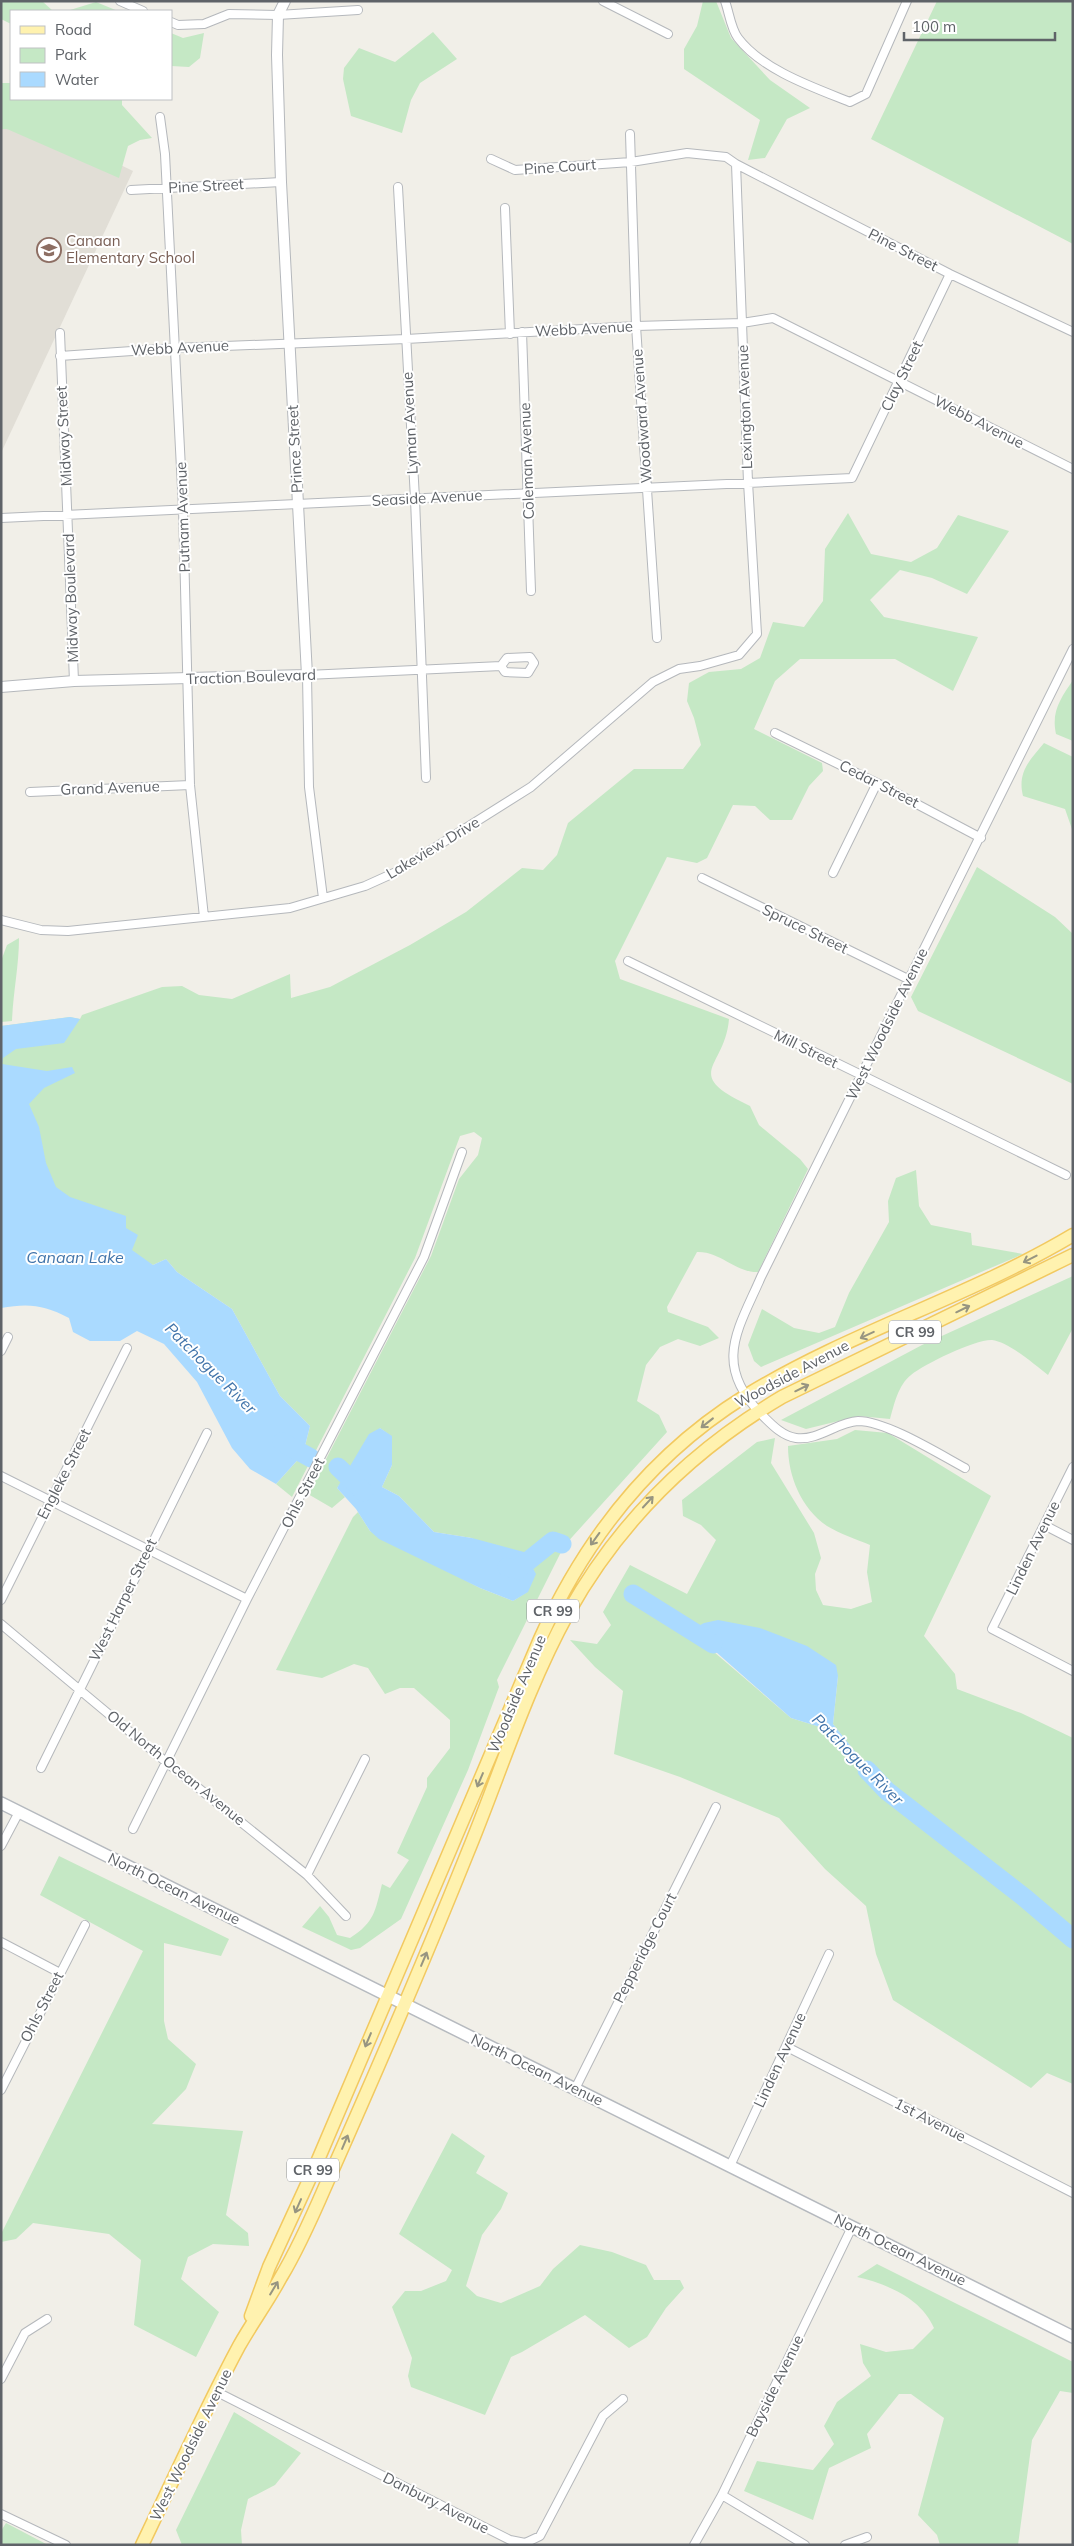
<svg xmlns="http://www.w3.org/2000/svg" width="1074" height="2546" viewBox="0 0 1074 2546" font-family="Mulish,sans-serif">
<rect width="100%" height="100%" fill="#f1efe8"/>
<path fill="#e1ded6" d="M1,107L133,171L1,453Z"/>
<path fill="#c5e8c5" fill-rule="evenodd" d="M1,1H42L53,11L70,10L96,2L118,11H11V24L1,19Z
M703,1H716L731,38L770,80L810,108L787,119L765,158L748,160L760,120L684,69V49L697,26Z
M937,1H1073V244L871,139Z
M433,32L457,59L420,83L411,100L402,133L351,116L343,79L344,68L359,48L395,62Z
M171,33L183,38L204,33L200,58L189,67L171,66Z
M1,83H11V99H122V105L152,138L140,140L128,146L119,178L7,129H1Z
M848,513L871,554L911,562L937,548L958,515L1009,531L967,594L932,578L900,570L870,600L884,617L978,637L953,691L895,659H800L775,681L754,729L822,763L823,771L809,786L792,820H770L755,806L733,805L707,858L697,863L667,857L615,961L620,979L729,1019C725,1069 680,1073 750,1106L759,1125L800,1159L808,1169L758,1272C736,1273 720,1251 697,1252L667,1307L668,1312L708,1327L719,1338L700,1346L678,1339L660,1347L646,1365L637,1401L659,1415L667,1432L564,1546L497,1680L499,1687L468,1770L401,1919L360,1948L351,1950L302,1927L320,1906L329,1917L337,1935L350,1938C375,1922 375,1911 382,1884L390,1888L409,1860L397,1853L427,1787V1778L450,1748V1720L414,1688H400L385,1694L368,1668L354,1664L322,1678L276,1670L353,1517L358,1512L370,1531L480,1588L513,1601L527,1592L472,1538L434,1532L399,1496L382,1487L392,1465V1437L380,1428L337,1488L345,1497L332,1508L308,1494L431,1256L459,1179L478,1155L482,1138L474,1132L460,1136L415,1258L292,1497L276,1484L303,1454L310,1426L280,1396L232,1309L177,1272L166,1259L153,1265L1,1183V1026L70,1017L80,1019L82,1015L162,987L182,986L199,995L232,999L290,974L291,998L330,987L410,945L466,912L522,868L543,870L557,855L568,823L634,769H683L701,745L694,718L687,701L689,683L709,672L741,669L760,658L773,622L804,627L823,601L825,549Z
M1073,680V741L1056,734C1051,711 1061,698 1073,680Z
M1044,743L1073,757V832L1065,809L1023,796C1017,772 1030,760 1044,743Z
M977,867L1055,917L1073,934V1084L918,1011L911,997Z
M19,938C19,966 13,993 12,1021L1,1022V961L7,945Z
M916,1170L919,1206L931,1225L971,1233L972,1245L1023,1254L761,1367L754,1361L748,1345L762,1309L794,1328L819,1333L835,1327L849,1293L889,1222L888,1201L896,1178Z
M1073,1276V1328L1048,1375C1035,1365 1009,1342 992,1340C976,1339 924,1364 911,1375C898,1385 894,1405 890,1419L859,1416L806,1429L781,1420L922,1345Z
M855,1430L888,1433L991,1496L924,1636L955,1674L957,1689L1021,1713L1073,1738V2084L1047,2073L1031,2088L893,2000L876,1954L866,1906L825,1869L779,1818L680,1777L614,1754L623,1691L595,1667L570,1640L597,1644L611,1625L603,1612L630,1565L687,1594L716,1540L701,1525L683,1516L682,1500L757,1442L775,1438L771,1463L814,1533L821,1558L815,1574L816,1590L823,1605L851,1609L872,1602L867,1572L870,1545C856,1539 840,1534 827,1526C801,1508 788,1476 788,1446L837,1439ZM714,1652L838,1676L833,1724L880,1784L820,1727L791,1718Z
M59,1856L229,1939L221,1956L164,1943V2021L168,2039L196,2064L186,2089L152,2124L243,2131L226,2215L248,2233L249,2246L213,2244L188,2257L181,2279L219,2312L196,2357L134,2325L141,2260L109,2234L33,2223L16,2239L1,2242V2234L143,1951L40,1895Z
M452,2133L485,2156L476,2173L508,2193L501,2209L482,2235L466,2286L477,2296L501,2303L540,2286L553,2269L580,2245L612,2252L646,2265L654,2280H680L684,2288L666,2308L647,2337L629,2348L585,2315L522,2352L511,2357L485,2415L411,2387L408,2376L412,2358L392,2307L405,2291H421L446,2281L452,2270L399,2234Z
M877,2264L1073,2362V2393L1060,2391L1032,2440L1018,2545H940L937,2535L918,2515L944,2418L911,2394H899L867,2434L871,2448L829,2468L813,2520L744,2491L757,2461L813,2470L834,2444L824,2426L837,2402L871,2376L863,2363L860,2344L886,2352L913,2349L934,2328C921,2298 887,2284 857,2277Z
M234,2412L301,2453L275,2485L248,2499L241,2530L242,2545H182L176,2530Z
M6,2523L48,2545H1V2531Z"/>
<path fill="#aadaff" d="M70,1017L80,1019L64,1043L16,1049L3,1058L2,1064L47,1071L72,1067L75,1073L44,1088L29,1104L39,1127L46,1163L56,1187L70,1197L126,1216V1228L138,1235L132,1250L153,1265L166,1259L177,1272L232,1309L280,1396L310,1426L303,1454L276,1484L250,1469L232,1448L197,1382L164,1344L137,1331L120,1341H90L73,1332L69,1318C44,1305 29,1303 1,1308V1026Z
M380,1428L392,1436V1465L382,1487L399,1496L434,1532L472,1538L524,1552L536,1574L528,1592L513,1601L480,1588L379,1539L370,1531L356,1509L337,1488L369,1434Z
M718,1620L760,1628L807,1646L836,1665L838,1676L833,1724L884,1788L820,1727L791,1718L691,1630L704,1623Z"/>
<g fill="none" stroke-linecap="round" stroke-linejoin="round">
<path stroke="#aadaff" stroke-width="19" d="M282,1442L311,1458
M338,1467L364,1492
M507,1567L517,1570L553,1541L562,1544
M633,1594L713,1644
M867,1770L887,1791L1025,1898L1073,1939"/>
<defs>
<path id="minor" d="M120,1L143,11
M603,1L668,34
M725,1C729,12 731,29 738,38C762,70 815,88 850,102L866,94L907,1
M171,22L178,25L204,24L229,14L278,15L358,10
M160,117L165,154L183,508L190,785L204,917
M630,134L636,326L657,638
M736,164L950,274L1073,332
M398,187L415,499L426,778
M131,190L281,182
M505,208L510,334
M522,332L531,591
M60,333L74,681
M60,356L175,348L406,339L636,326L742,323L773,318L1073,469
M1,518L852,478L950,274
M775,733L877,783L981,838
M30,792L190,785
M833,873L877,783
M702,878L908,979
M323,898L309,787L307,675L501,666L505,672L528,673L534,663L530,657L507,658L501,666
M1,920L41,930L68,931L290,908L365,886L396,872L531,787L653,682L679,669L700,666L739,655L757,634L748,482L736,164L726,157L687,153L631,162L515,170L491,159
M628,961L1066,1175
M1,1351L8,1337
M1073,1467L992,1629L1073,1671
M965,1468C939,1454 886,1421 858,1421C837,1422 818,1441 796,1438C782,1436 771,1424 762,1415C712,1364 738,1330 761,1277L1073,649
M1,1476L247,1599
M1044,1525L1073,1540
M1,1600L127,1348
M1,1624L166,1762L307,1875L346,1916
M41,1768L207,1433
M133,1829L247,1599L424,1257L462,1152
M1,1846L19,1812
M307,1875L365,1759
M1,1942L60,1973
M787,2047L1073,2193
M575,2089L716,1807
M1,2090L85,1925
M730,2166L829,1954
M1,2379L25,2333L47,2319
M217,2392L510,2540L525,2543L540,2536L603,2416L623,2399
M722,2495L805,2545
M1,2514L66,2545
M694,2545L722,2495L852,2227
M845,2545L867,2537"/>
<path id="tertiary" d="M1,687L74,681L307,675L281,182L277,55L278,15L285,1"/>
<path id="secondary" d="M1,1803L1073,2337"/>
<path id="primary" d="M251,2316L269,2267L315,2167L540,1639C585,1539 653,1453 747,1395C850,1332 969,1297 1073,1235
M142,2545C174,2479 204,2411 239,2346C252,2323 268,2301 281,2277C298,2249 312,2217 325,2187C374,2077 422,1966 467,1854C500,1774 526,1689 568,1613C619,1522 692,1450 782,1397L1073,1255"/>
</defs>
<use href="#minor" stroke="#b5b8bc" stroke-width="10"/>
<use href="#tertiary" stroke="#b5b8bc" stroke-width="12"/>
<use href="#secondary" stroke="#b6babf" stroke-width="14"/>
<use href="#primary" stroke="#f2c960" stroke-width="15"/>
<use href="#minor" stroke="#fff" stroke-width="8"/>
<use href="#tertiary" stroke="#fff" stroke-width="10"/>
<use href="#secondary" stroke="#fff" stroke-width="11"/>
<use href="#primary" stroke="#fff2af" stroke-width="12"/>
</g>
<defs><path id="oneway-shaft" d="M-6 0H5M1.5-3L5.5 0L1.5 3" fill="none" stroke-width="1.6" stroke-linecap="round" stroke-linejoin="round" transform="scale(1.25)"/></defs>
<g stroke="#979581">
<use href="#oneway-shaft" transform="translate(1030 1259) rotate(153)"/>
<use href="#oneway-shaft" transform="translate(963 1309) rotate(-26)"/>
<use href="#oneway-shaft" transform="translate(867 1335) rotate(155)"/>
<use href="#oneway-shaft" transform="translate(802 1388) rotate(-26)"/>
<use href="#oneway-shaft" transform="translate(707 1423) rotate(142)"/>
<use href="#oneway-shaft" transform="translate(648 1502) rotate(-47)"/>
<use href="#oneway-shaft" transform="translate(595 1539) rotate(126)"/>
<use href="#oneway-shaft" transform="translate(480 1780) rotate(113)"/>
<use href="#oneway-shaft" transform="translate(424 1959) rotate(-67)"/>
<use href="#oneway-shaft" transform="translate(368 2040) rotate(113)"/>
<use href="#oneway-shaft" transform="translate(345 2142) rotate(-67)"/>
<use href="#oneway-shaft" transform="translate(298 2206) rotate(114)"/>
<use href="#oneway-shaft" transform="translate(274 2288) rotate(-59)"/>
</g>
<defs>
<symbol id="school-ring" viewBox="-11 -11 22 22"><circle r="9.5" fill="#fff" stroke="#8d6e63" stroke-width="1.5"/><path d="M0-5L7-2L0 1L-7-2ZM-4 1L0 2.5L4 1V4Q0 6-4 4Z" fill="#8d6e63"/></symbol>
</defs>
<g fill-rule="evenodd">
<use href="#school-ring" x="35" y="236" width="28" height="28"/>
</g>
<g text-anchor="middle" stroke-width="4" stroke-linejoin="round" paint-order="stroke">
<g fill="#fff" stroke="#8f9295" stroke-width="1">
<rect x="889" y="1320.5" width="52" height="23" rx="4"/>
<rect x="527" y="1599.5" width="52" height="23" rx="4"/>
<rect x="287" y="2158.5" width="52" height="23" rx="4"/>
</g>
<g font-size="14" font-weight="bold" fill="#5f6368">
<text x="915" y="1337">CR 99</text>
<text x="553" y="1616">CR 99</text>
<text x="313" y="2175">CR 99</text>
</g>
<g font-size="15" fill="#5f6368" stroke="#fff">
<text transform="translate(560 167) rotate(-4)" y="5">Pine Court</text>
<text transform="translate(206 186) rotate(-3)" y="5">Pine Street</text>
<text transform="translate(903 250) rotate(27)" y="5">Pine Street</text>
<text transform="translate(584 329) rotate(-3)" y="5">Webb Avenue</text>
<text transform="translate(180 348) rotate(-3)" y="5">Webb Avenue</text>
<text transform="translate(902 376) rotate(-64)" y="5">Clay Street</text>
<text transform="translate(745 407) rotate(-92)" y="5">Lexington Avenue</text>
<text transform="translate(642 416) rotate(-94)" y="5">Woodward Avenue</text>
<text transform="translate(979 422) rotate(27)" y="5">Webb Avenue</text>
<text transform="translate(410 423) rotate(-93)" y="5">Lyman Avenue</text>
<text transform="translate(64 436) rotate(-93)" y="5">Midway Street</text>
<text transform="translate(295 449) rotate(-93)" y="5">Prince Street</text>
<text transform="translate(527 461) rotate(-92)" y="5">Coleman Avenue</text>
<text transform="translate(427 498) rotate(-3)" y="5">Seaside Avenue</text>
<text transform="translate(183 517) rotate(-92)" y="5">Putnam Avenue</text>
<text transform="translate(71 598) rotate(-92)" y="5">Midway Boulevard</text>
<text transform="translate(251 677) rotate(-2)" y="5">Traction Boulevard</text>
<text transform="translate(879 784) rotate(27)" y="5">Cedar Street</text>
<text transform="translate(110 788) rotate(-2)" y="5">Grand Avenue</text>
<text transform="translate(433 848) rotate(-31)" y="5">Lakeview Drive</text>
<text transform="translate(805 929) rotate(26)" y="5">Spruce Street</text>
<text transform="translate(887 1024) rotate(-64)" y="5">West Woodside Avenue</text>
<text transform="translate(806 1049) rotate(26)" y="5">Mill Street</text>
<text transform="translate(792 1374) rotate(-28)" y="5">Woodside Avenue</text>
<text transform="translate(64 1474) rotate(-63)" y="5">Engleke Street</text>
<text transform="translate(303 1493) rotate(-63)" y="5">Ohls Street</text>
<text transform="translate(1033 1548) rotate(-64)" y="5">Linden Avenue</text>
<text transform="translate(123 1600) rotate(-64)" y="5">West Harper Street</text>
<text transform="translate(517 1694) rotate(-67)" y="5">Woodside Avenue</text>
<text transform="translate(176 1768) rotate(39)" y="5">Old North Ocean Avenue</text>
<text transform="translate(174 1889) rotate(26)" y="5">North Ocean Avenue</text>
<text transform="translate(645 1948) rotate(-63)" y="5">Pepperidge Court</text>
<text transform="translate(42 2007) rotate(-63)" y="5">Ohls Street</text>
<text transform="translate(780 2060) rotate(-65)" y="5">Linden Avenue</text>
<text transform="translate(537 2070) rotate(26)" y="5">North Ocean Avenue</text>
<text transform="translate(930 2120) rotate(27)" y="5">1st Avenue</text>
<text transform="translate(900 2250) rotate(26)" y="5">North Ocean Avenue</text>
<text transform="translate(775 2386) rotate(-64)" y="5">Bayside Avenue</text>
<text transform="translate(191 2445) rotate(-64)" y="5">West Woodside Avenue</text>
<text transform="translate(436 2503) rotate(27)" y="5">Danbury Avenue</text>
</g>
<g font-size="15" fill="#785e54" stroke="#fff" text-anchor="start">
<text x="66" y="246">Canaan<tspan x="66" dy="17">Elementary School</tspan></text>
</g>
<g font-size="16" font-style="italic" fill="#4174aa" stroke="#fff">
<text x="75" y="1263">Canaan Lake</text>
<text transform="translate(211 1368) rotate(45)" y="6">Patchogue River</text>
<text transform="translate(858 1759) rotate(45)" y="6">Patchogue River</text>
</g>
</g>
<rect width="1074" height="2546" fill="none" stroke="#5f6368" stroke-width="5"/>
<rect x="10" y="10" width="162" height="90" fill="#ffffff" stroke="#bfc1c3"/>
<rect x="20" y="26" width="25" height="8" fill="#fff2af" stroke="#bfc1c3"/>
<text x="55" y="35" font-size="15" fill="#5f6368">Road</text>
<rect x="20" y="48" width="25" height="15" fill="#c5e8c5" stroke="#bfc1c3"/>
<text x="55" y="60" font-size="15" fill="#5f6368">Park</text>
<rect x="20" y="72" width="25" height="15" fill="#aadaff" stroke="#bfc1c3"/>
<text x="55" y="85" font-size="15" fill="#5f6368">Water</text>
<path d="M904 32v8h151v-8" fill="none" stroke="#5f6368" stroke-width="2.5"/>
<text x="912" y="32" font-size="15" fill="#5f6368" stroke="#ffffff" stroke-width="4" paint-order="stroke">100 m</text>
</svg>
